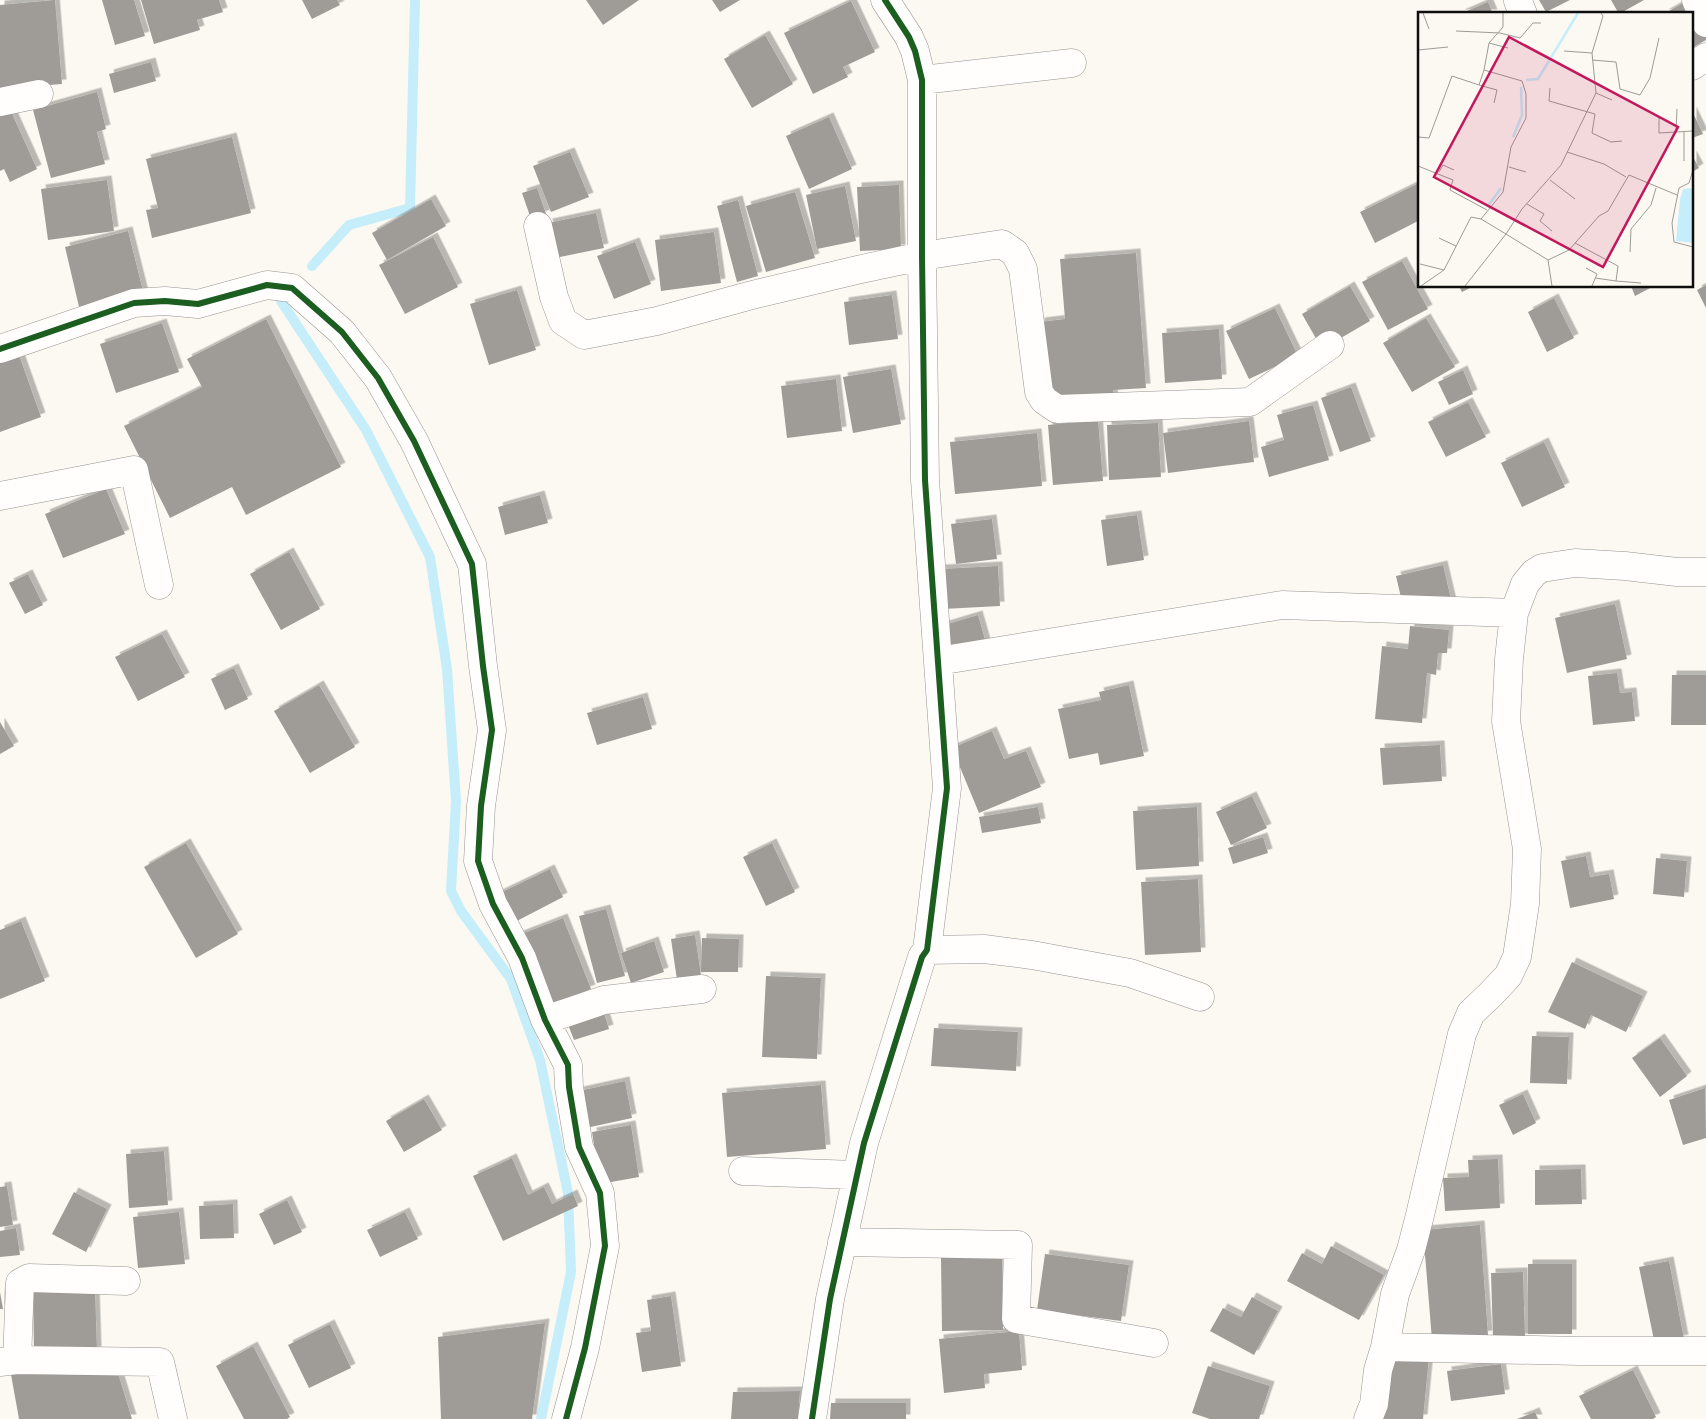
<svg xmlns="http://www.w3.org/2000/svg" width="1706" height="1419" viewBox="0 0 1706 1419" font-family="Bitter,serif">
<defs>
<filter id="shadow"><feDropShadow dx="4.5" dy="-4.5" stdDeviation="0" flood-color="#0004"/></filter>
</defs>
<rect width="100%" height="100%" fill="#fcf9f2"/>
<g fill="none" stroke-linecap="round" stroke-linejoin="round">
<path stroke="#c5eefa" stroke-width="10" d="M312,266L349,225L410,208L415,0
M281,301L366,430L430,557L447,669L456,801L451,891L461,911L511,979L540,1060L568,1193L571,1272L541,1419"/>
</g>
<path fill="#9f9c98" filter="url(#shadow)" d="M55,0L62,84L0,89V5Z
M102,0H134L145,36L115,45Z
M141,0H219L223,12L197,20L200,30L154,44Z
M302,0H337L340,5L312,19Z
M586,0H639L603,25Z
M712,0H740L720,12Z
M1539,0H1570L1546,12Z
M1611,0H1644L1619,14Z
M1688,0L1706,33V40L1692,48V14H1664Z
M851,1L875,52L843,67L848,77L813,94L784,33Z
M1488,2L1493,14H1460Z
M765,35L793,84L752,108L724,59Z
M151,62L156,81L114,93L109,74Z
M97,92L106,129L97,132L105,164L51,178L33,110Z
M9,107L37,169L10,182L4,169L0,171V111Z
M1692,111L1703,134L1692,138Z
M829,117L852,169L809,189L786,136Z
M232,137L251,213L152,238L146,210L158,208L146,159Z
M570,152L589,197L551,212L533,166Z
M1692,155L1699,168L1692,172Z
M107,180L114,231L48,240L41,189Z
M1417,184L1420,190V220L1375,243L1360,212Z
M899,185L901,249L860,251L857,187Z
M845,186L856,241L817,249L806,195Z
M537,188L546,214L531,219L522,193Z
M795,192L815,258L766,272L746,206Z
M431,199L446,226L387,260L372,233Z
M738,200L758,276L737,282L717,206Z
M596,213L604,248L555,258L548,223Z
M128,231L144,295L80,311L65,247Z
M714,232L721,283L661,291L655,240Z
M433,237L458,287L405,314L379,265Z
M635,242L651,284L614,299L597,256Z
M1136,253L1146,388L1113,390L1115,415L1047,420L1040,322L1065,319L1060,259Z
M1402,261L1428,309L1388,330L1362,282Z
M1706,285V308L1697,290Z
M1350,286L1370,321L1322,349L1302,314Z
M1459,286H1474L1462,292Z
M1631,286H1654L1635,296Z
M517,290L536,350L489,365L470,304Z
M892,295L898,339L849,345L844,302Z
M1554,298L1574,338L1547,352L1528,312Z
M1275,308L1298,356L1249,379L1226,331Z
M1426,318L1455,367L1412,392L1383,343Z
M266,319L341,467L246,515L232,487L170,518L124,426L202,387L187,359Z
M162,323L179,372L116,393L100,344Z
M1219,329L1222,379L1165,383L1162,333Z
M19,355L41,417L0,432V362Z
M891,369L901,424L853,433L843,377Z
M1463,370L1473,394L1449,405L1438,382Z
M836,379L842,431L787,438L781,386Z
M1351,387L1371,441L1340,452L1321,398Z
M1468,402L1486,437L1446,457L1428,422Z
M1313,405L1329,460L1269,477L1261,447L1284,440L1277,415Z
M1098,420L1103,481L1053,485L1048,425Z
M1249,421L1254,462L1168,473L1163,433Z
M1158,423L1161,477L1109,480L1107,425Z
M1037,433L1042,486L955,494L950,442Z
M1544,442L1565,487L1522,507L1501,463Z
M106,489L125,534L63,558L45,514Z
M540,495L548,523L505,535L498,507Z
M1137,515L1144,560L1107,566L1101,520Z
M992,519L997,559L956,564L951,524Z
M289,552L320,609L281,630L250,574Z
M1443,565L1453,608L1406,619L1396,576Z
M998,566L1000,606L943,609L941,569Z
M28,574L43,605L25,614L9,583Z
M1615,604L1627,659L1567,673L1555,618Z
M978,615L988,650L949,662L938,627Z
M1410,626L1449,630L1447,653H1438L1436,675L1427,673L1422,723L1375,719L1382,646L1408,649Z
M162,634L185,677L138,701L115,657Z
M234,668L248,699L225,710L211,679Z
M1617,673L1620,693L1632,692L1635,721L1593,725L1588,676Z
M1672,675H1706V725H1671Z
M319,685L355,747L310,773L274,711Z
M1129,685L1144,756L1100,765L1098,753L1069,759L1058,709L1101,700L1099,692Z
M643,697L652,729L597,745L587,713Z
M0,722L14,746L0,754Z
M992,731L1004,759L1026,751L1041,787L979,813L952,748Z
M1440,745L1442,781L1383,785L1380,748Z
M1252,796L1267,828L1231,845L1216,812Z
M1038,807L1041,823L982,833L979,817Z
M1197,807L1199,866L1136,870L1133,811Z
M1263,837L1268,853L1233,864L1228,848Z
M186,843L238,934L196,958L144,867Z
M772,843L795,892L766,906L743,857Z
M1586,856L1590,877L1609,874L1614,899L1570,908L1561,861Z
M1656,858L1687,861L1684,897L1653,894Z
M550,869L563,897L513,923L498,894Z
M1198,879L1201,952L1145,955L1141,882Z
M606,909L625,976L597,983L579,916Z
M563,918L591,989L547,1006L519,935Z
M21,921L45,981L0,999V930Z
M695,935L701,976L677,980L671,939Z
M702,938L739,939L738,972H701Z
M654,941L664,972L631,983L621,953Z
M1572,962L1643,996L1626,1032L1591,1015L1585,1029L1548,1012Z
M766,976L821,978L817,1059L762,1057Z
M603,1010L609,1029L574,1040L567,1022Z
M934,1028L1018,1032L1016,1071L931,1066Z
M1532,1036L1569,1037L1567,1084L1530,1083Z
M1660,1038L1687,1076L1660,1097L1632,1058Z
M625,1081L632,1118L586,1128L579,1091Z
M821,1085L826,1149L727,1157L722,1093Z
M1705,1088L1706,1138L1683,1145L1669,1100Z
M1523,1094L1536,1123L1513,1135L1499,1105Z
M424,1099L442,1130L404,1152L386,1121Z
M631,1125L639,1177L600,1184L592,1132Z
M164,1151L168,1205L129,1208L126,1154Z
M512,1158L528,1195L544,1187L552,1204L573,1194L578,1206L503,1241L473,1176Z
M1498,1159L1500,1208L1445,1211L1443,1178L1469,1177L1468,1160Z
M1581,1169L1582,1204L1535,1205V1170Z
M7,1186L13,1225L0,1227V1187Z
M74,1192L107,1209L86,1252L52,1234Z
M287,1200L302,1232L274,1245L259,1214Z
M233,1204L234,1238L200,1239L199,1206Z
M179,1212L185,1264L138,1268L133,1217Z
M405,1212L418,1239L380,1257L367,1230Z
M1480,1225L1488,1335L1432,1340L1423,1230Z
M16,1228L20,1255L0,1257V1231Z
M1331,1246L1384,1275L1359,1320L1287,1281L1302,1253L1322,1264Z
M1045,1254L1129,1265L1121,1321L1037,1310Z
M1002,1257L1003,1330L942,1331L941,1258Z
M1669,1261L1684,1339L1655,1345L1639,1267Z
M1528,1264H1572V1334H1528Z
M1523,1272L1525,1338L1493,1339L1491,1273Z
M95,1289L97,1351L34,1354L33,1290Z
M0,1292L3,1309H0Z
M671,1296L681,1366L642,1372L636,1333L651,1331L647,1300Z
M1252,1297L1278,1311L1254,1355L1210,1331L1223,1308L1241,1317Z
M545,1323L532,1419H441L438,1337Z
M330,1324L351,1368L309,1388L288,1345Z
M1019,1331L1022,1370L984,1374L985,1388L944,1393L939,1339Z
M253,1346L290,1417L287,1419H244L216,1366Z
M1390,1354L1429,1357L1423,1419H1383Z
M1501,1364L1505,1394L1451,1401L1447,1371Z
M1208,1366L1270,1386L1259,1419H1210L1192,1413Z
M10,1369L117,1370L132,1419H19Z
M1633,1370L1656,1417L1653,1419H1591L1579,1396Z
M800,1391L798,1419H731L733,1392Z
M831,1403H906V1419H830Z
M1535,1412L1538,1419H1517Z"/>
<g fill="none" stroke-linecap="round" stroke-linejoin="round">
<defs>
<path id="street" d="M1696,0L1706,23
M1518,1L1523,14
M1692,66L1706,57
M922,80L1072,63
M0,102L39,94
M538,226L554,297L563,321L584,335L657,321L752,295L857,270L922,256L1002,244L1015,253L1023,269L1039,392L1044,400L1057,409L1250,402L1330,345
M0,349L134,303L165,301L198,304L267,285L292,288L342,332L378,378L414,441L472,564L483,666L492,730L481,806L478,861L493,904L522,958L545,1020L568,1065L569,1087L579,1147L600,1193L605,1246L585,1348L566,1419
M0,496L134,470L159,585
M938,661L1282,605L1514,613
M927,950L984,949L1032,955L1130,973L1200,997
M545,1020L604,1000L702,989
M743,1171L857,1175
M842,1242L1018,1245L1016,1319L1154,1343
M1385,1347L1579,1351H1706
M17,1360L20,1283L29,1278L126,1281
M0,1362L17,1360L160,1362L173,1419
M812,1419L830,1299L864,1143L922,957L927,950L947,788L925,480L922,256V80L915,51L909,37L885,0
M1368,1419L1374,1404L1378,1370L1385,1347L1395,1294L1411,1250L1420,1215L1462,1034L1471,1013L1490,995L1508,976L1517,957L1525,904L1527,849L1506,721L1509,659L1514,613L1525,584L1534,573L1542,568L1575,563L1625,566L1677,572H1706"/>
</defs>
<use href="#street" stroke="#959491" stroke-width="29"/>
<use href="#street" stroke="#fffefd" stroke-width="28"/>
<defs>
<path id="cycleway" d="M0,349L134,303L165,301L198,304L267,285L292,288L342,332L378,378L414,441L472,564L483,666L492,730L481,806L478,861L493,904L522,958L545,1020L568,1065L569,1087L579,1147L600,1193L605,1246L585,1348L566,1419
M812,1419L830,1299L864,1143L922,957L927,950L947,788L925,480L922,256V80L915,51L909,37L885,0"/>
</defs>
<use href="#cycleway" stroke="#fff" stroke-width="9"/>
<use href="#cycleway" stroke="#1b5e20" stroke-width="6"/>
</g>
<g transform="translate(1418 12)">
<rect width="275" height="275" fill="#fcf9f2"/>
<path d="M272,176L275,178V231L258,229L262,187L265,177Z" fill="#c5eefa"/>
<path fill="none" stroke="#c5eefa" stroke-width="2.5" d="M108,68L120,67L160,1M95,125L104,103L103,75M69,195L83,176"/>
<path fill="none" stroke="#9d9b97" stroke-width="1" d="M5,1L11,17M85,1V15L71,31L66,58L104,69L108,82V106L93,135L85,180L63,207L88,222L104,197L143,153L178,81L174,41L146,39M38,19L82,21L102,26L115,11H123M71,31L90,36M0,38L30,35M174,41L185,4L183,1M174,48L198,50L202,77L222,83L232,66L241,26M61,73L79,78L76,91M132,76L131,89L177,102L174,121L193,130L204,129M178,81L194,88M241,105V121L275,119M258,120L259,97M0,125L11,126L34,64L61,73L66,58M149,140L186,152L208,165M266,149V120M0,154L35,168L32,178L69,198M91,155L108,160M275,158L271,171L261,176L254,211L256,230L275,235M21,160L25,153L36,158M132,168L157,187M109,192L126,202L122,209L134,219M21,226L38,234M157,231L200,254L198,269L223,271M212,240L213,217L233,193L238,176M130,248L151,238L181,204L190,199L211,163L259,183M2,252L26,258M168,256L179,262L174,274M177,266L198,269M3,274L26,258L53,205L63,207M47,274L88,222L130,248L134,274"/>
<path fill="#c2185b" fill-opacity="0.15" stroke="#c2185b" stroke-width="2.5" d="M91,25L260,115L185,255L16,165Z"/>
<rect width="275" height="275" fill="none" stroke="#0e0e0e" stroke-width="2.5"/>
</g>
</svg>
